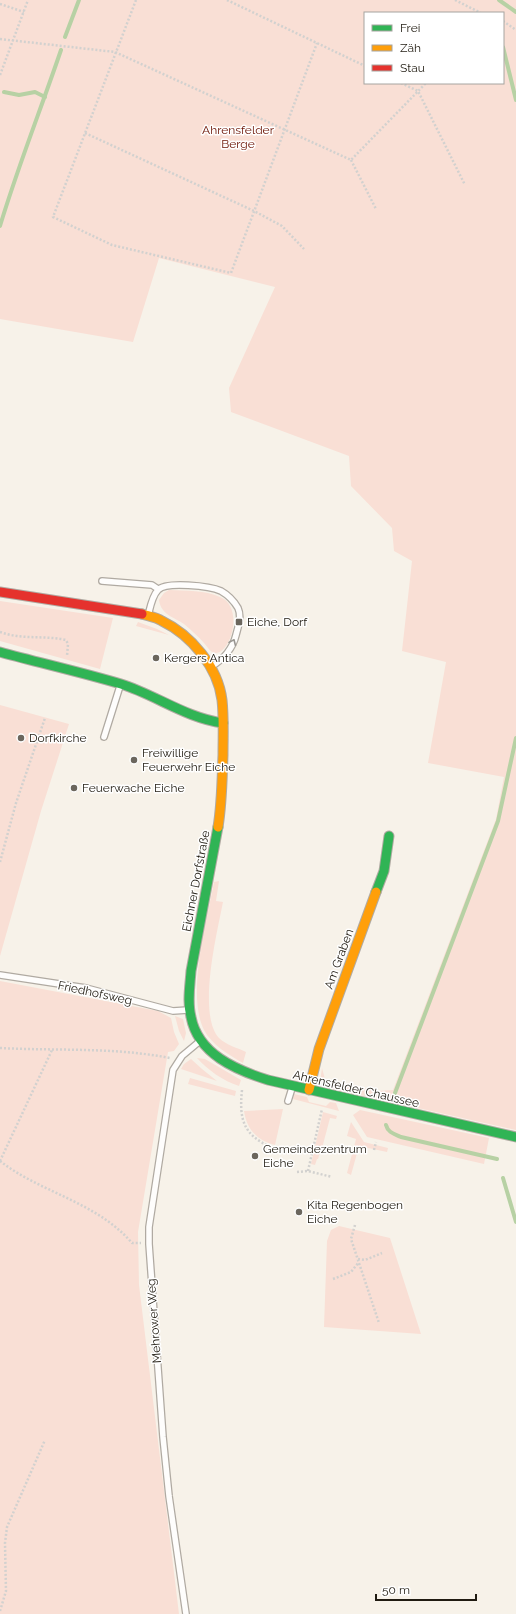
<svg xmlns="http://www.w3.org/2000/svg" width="516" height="1614" viewBox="0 0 516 1614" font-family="Raleway,sans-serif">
<rect width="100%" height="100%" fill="#f7f2e9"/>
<path fill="#f9dfd5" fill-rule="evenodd" d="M0,0H516V1130L325,1087C319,1081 321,1075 322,1068L325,1079L376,1091L393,1090L496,819L504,777L428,763L446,662L402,651L412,561L394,551L392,528L351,486L349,456L231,412L229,388L275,287L159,258L133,342L0,319ZM365,13H503V83H365Z
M169,590C186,591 205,590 220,597C246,607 229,661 212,652C209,650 207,646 204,643C198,636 191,630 184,624C174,617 161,615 159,600L164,593Z
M0,601L113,618L100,669L0,641Z
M138,622L157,629L169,635L136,626Z
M0,705L69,724L41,811L0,956Z
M219,881L216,901L223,902C217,933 197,1014 219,1038C226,1045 238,1048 246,1052L243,1063C229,1055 212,1045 204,1030C186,994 207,921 214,882Z
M0,981L158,1011L171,1018L174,1032L179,1044L174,1051L168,1052L138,1232L139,1285L179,1614H0Z
M175,1016L183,1019L186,1033L184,1041L179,1031Z
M197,1058L205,1059L241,1080L239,1086C223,1081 208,1070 197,1058Z
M191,1059L202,1069L217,1081L181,1069L184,1064Z
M190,1078L236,1091L235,1096L188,1084Z
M294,1094L307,1097L309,1102L326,1106L330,1102L336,1103L339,1111L293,1099Z
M283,1109L275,1145C257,1140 247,1130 244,1111Z
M360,1110L489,1138L484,1164L367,1137L353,1115Z
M323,1112L337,1116L336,1119L330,1118L321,1152H320L318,1159H317L315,1165L311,1164Z
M351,1122L364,1142L388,1148L387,1152L359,1146L351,1175L347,1173L356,1139L347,1136Z
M339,1226L390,1238L421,1334L324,1327L327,1241L331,1230Z"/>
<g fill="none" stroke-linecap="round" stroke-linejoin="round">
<path stroke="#b7d1a4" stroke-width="4" d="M499,0L516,12
M65,37L79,0
M503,47L516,100
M4,92L19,95L35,92L45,97
M0,226C18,166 41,109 61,50
M395,1093L498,821L516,738
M386,1125C388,1133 395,1134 401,1137L497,1159
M503,1178L516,1222"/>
<defs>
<path id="lane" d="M102,581L152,585L158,589
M148,616C150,608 152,596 158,590C166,581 210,586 221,591C228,595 234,601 238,608C242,617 238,627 236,635C233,648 223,660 212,666
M104,737L120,686
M0,975L86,988L173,1011L188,1010
M288,1101L292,1088
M186,1614L169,1496L163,1437L149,1244V1227L173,1070L182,1056L200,1041"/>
<path id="fast" d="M0,652C40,663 81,672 121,684C156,695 186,718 223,723
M218,827L191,971C190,986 187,1002 191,1017C198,1054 236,1070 268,1080L516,1137
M376,892L384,871L389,836"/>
<path id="slow" d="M142,614C148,616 156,617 162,621C191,635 218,667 222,700C224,718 223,737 223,755C222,779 222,803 218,827
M309,1090L319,1049L376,892"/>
<path id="jam" d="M0,592L142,614"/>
</defs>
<use href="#lane" stroke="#b0aaa2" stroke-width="8"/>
<use href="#fast" stroke="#b0aaa2" stroke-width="11"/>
<use href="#slow" stroke="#b0aaa2" stroke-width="11"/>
<use href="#jam" stroke="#b0aaa2" stroke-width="11"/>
<path stroke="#d2d1cf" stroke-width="2.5" stroke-dasharray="2 2" stroke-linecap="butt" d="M136,0L53,217L112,245L231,273L317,43
M227,0L365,66
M455,0L481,13
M0,4L24,12
M503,21L516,30
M0,39L115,52L351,160L426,83
M0,75L28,0
M401,83L418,91L465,185
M85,133L254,211L282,226L304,249
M351,160L376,209
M0,632C22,640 44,635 66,640L68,644L67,656
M0,862L16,803L45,718
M0,1048C57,1051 114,1047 170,1058
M242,1090C239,1119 243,1135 271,1147
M374,1150L376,1142
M0,1161C41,1193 97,1202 132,1243H141
M0,1161L52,1050
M308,1171L322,1109
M297,1172L308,1171L332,1177
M355,1225L351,1239L379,1323
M358,1259L365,1260L382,1253
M333,1279L351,1272L359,1262
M0,1611L6,1591L5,1543L7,1527L45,1440"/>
<use href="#lane" stroke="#fefdfc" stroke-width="5.5"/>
<use href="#fast" stroke="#30b455" stroke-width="9"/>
<use href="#slow" stroke="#ff9f0a" stroke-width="9"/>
<use href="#jam" stroke="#e5322d" stroke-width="9"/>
</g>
<defs><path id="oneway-chevron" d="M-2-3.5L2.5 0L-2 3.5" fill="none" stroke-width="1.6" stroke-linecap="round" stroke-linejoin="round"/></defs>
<use stroke="#9a9792" href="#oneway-chevron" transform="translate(233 642) rotate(-66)"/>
<g fill="#6b665d" stroke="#fff" stroke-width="1.5">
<rect x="235" y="618" width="8" height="8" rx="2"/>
<circle cx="156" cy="658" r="4"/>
<circle cx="21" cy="738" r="4"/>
<circle cx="134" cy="760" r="4"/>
<circle cx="74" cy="788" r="4"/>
<circle cx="255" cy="1156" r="4"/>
<circle cx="299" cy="1212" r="4"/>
</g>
<g text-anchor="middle" stroke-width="3" stroke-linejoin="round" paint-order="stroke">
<g font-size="12" fill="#6b1202" stroke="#fff">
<text x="238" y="134">Ahrensfelder<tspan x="238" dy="14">Berge</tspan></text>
</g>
<g font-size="12" fill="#201b11" stroke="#fff" text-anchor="start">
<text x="247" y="626">Eiche, Dorf</text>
<text x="164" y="662">Kergers Antica</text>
<text x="29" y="742">Dorfkirche</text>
<text x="142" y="757">Freiwillige<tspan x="142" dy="14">Feuerwehr Eiche</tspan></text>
<text x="82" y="792">Feuerwache Eiche</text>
<text x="263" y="1153">Gemeindezentrum<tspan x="263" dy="14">Eiche</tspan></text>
<text x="307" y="1209">Kita Regenbogen<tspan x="307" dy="14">Eiche</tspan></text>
</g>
<g font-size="12" fill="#201b11" stroke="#fff">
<text transform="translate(196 881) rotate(-79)" y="4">Eichner Dorfstraße</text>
<text transform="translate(339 959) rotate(-70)" y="4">Am Graben</text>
<text transform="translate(95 993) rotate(12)" y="4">Friedhofsweg</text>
<text transform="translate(356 1089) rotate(13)" y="4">Ahrensfelder Chaussee</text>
<text transform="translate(154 1321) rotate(-94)" y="4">Mehrower Weg</text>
</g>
</g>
<rect x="364" y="12" width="140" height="72" fill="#ffffff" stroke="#a6a4a0"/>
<rect x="372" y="25" width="20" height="6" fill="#30b455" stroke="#a6a4a0"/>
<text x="400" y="32" font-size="12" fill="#201b11">Frei</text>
<rect x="372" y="45" width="20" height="6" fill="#ff9f0a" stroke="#a6a4a0"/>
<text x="400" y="52" font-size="12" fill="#201b11">Zäh</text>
<rect x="372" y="65" width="20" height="6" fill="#e5322d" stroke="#a6a4a0"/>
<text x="400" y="72" font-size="12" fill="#201b11">Stau</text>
<path d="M376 1594v6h100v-6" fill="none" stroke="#201b11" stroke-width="2"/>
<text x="382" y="1594" font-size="12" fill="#201b11" stroke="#ffffff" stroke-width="3" paint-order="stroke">50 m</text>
</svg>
